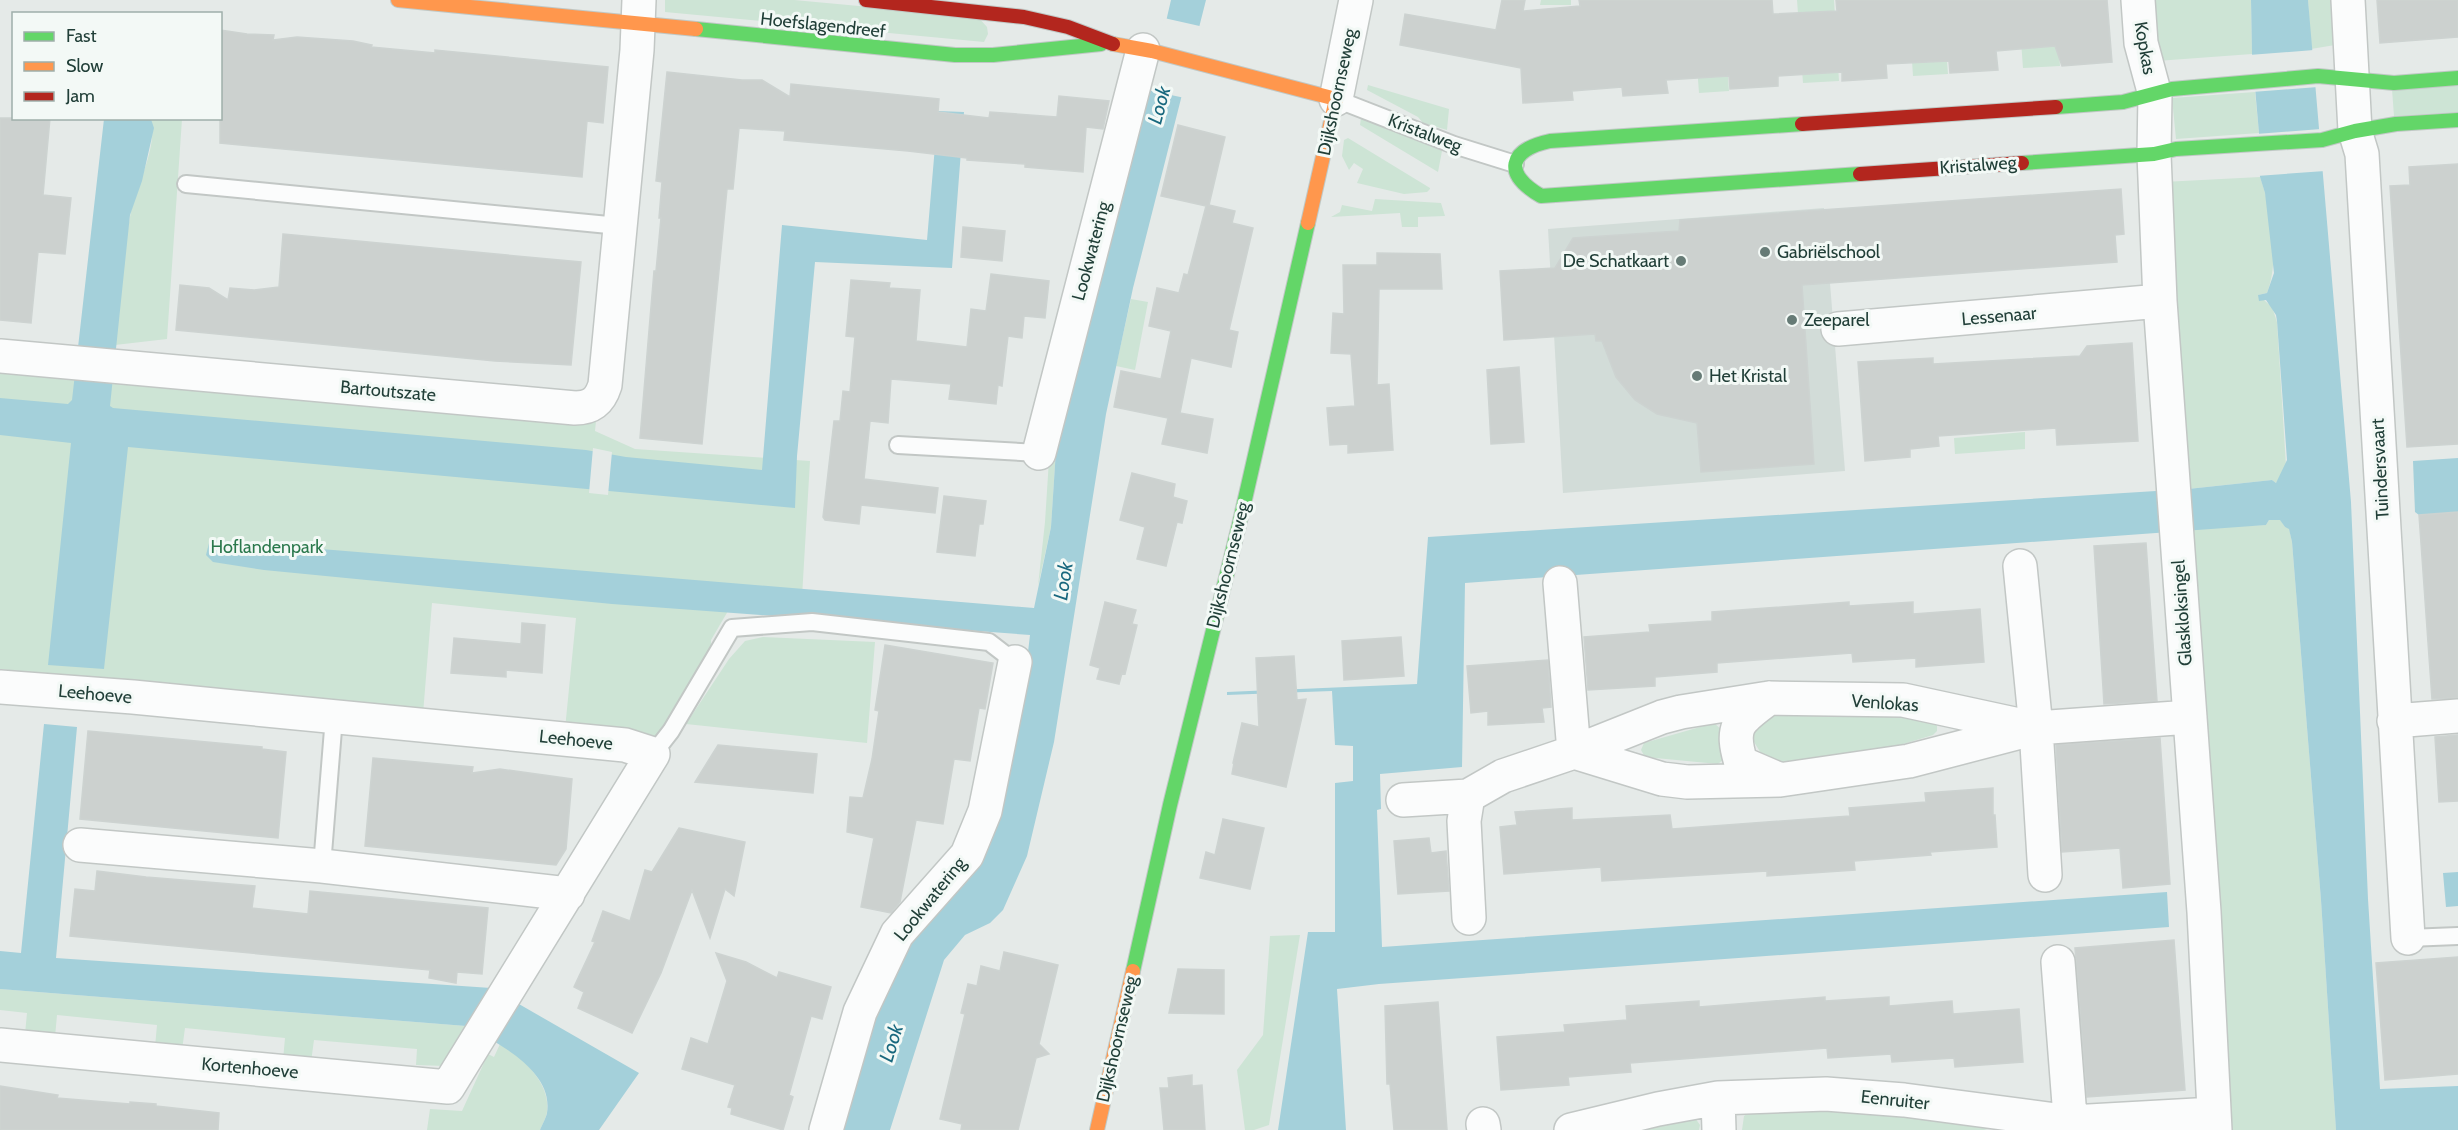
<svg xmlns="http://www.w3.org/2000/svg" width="2458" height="1130" viewBox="0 0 2458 1130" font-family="Cabin,sans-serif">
<rect width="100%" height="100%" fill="#e5eae8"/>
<path fill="#d2dcd8" d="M1824,208L1845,471L1563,493L1548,229Z"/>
<path fill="#cde4d5" d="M665,0H794L978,17L987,27L988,34L984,42L665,12Z
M1541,0H1571V5H1540Z
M1692,0H1722L1729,91L1699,93Z
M1797,0H1834L1839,81L1803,83Z
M1908,0H1942L1948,74L1913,76Z
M2018,0H2055L2060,66L2023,68Z
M2152,0H2251L2252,54L2157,61Z
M2308,0H2335V45L2311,49Z
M2458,84V112L2394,116L2392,89Z
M1368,85L1449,109L1447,130L1423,123L1418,117L1367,90Z
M2255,92L2259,133L2176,139L2172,98Z
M1361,118C1388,129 1417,135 1442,151L1438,172L1360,125Z
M151,119H182L167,339L115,345C120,303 122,259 130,217C135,187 158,149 151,119Z
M1348,138L1430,188V189L1427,192L1404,194L1357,183L1363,169L1354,163L1349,170L1342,156L1344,140Z
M2260,177C2272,211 2280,259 2267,293L2258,295L2272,307L2277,322L2286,466L2276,483L2272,480L2188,489L2163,182Z
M1375,199L1441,203L1445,216L1418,217V227H1402L1400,213L1331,217L1340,212L1342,205L1372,211Z
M1131,299L1148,302L1135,370L1116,366Z
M0,364L583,419L596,421L595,431L635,449L810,461L801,614L728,611L711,640V650L660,737L565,729L576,618L432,603L423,714L0,669Z
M2025,432V449L1955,454L1954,438Z
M1057,434L1051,527L1038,586L1045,522L1050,444Z
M2280,519L2285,527L2289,528L2292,542L2321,900L2336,1130H2232L2193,528L2266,525L2269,520Z
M763,637L875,642L867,743L686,724L729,659L745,641Z
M1831,713L1933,720L1937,726V731L1933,735L1890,748L1779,764L1762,755L1748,732L1756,717Z
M1714,723L1723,731L1726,757L1718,764L1645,757L1641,750L1644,743Z
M1300,935L1269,1125L1254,1130H1245L1237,1070L1263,1035L1270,936Z
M0,989L466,1026L445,1066L416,1065L417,1049L314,1040L311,1062L283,1060L285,1038L185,1028L182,1050L155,1047L157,1025L57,1015L55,1037L25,1034L27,1013L0,1010Z
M500,1044C523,1057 551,1084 547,1112C546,1118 542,1125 540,1130H427L430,1109L462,1111L488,1054L494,1057Z
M1759,1105L1995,1121L1996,1127L1984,1130H1742L1744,1116Z
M1693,1115L1700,1125L1699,1130H1605Z"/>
<path fill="#a4d0da" d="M1171,0H1206L1133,288L1106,414L1054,742L1027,856L1003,910L990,923L965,935L944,960L890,1130H838L887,972L953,883L1026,669L1030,635L612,604L264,570L213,562L206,555L209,543L213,540L1034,608L1051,527L1057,434L1101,259L1149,95Z
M2251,0H2308L2351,502L2368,899L2380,1089L2458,1086V1130H2336L2321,900L2292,542L2289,529L2285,527L2280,520H2269L2266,525L1465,583L1462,767L1380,774L1381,809L1377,810L1382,947L2167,892L2169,927L1379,984L1337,989L1346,1130H1278L1308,932H1335V783L1353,781V746L1335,745L1332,691L1227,695V692L1417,684L1428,537L2188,489L2272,480L2276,483L2287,460L2277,321L2276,315L2266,300L2259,301L2258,295L2267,293L2274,273L2265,193L2260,177L2259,133L2252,54Z
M938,111L964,112L952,268L815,262L797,456L795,508L128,447L104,669L48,665L71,443L0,435V398L68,404L72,400L104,119H151L154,128L142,181L130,215L110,406L113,408L586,450L626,457L762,470L782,225L927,240Z
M2458,458V512L2419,515L2415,512L2413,461Z
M44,724L77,727L56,958L491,988L639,1073L599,1130H540C542,1125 546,1118 547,1113C554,1070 496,1042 466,1026L0,989V951L21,953Z
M2458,872V906L2446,907L2443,873Z"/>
<path fill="#e5eae8" d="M1164,18L1204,27L1185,98L1147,90Z
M2314,50L2318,87L2252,92L2249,55Z
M2321,129L2325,171L2257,176L2256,134Z
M593,448L612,452L608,495L589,493Z"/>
<path fill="#ccd1cf" stroke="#cdd3d1" stroke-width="1.5" d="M1502,0H1525L1523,11L1580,6L1579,0H1772L1773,14L1837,11L1836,0H2107L2112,62L2062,66L2055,46L1996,51L1998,70L1950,73L1949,61L1886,64L1887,78L1842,81V72L1778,76V86L1730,89L1729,76L1666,80L1668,93L1623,96L1622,87L1572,91L1573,100L1523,103L1521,68L1400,45L1405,14L1496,30Z
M2377,0H2458V37L2380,43Z
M220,30L247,34L274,35L273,40L297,37L353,41L372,45L371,47L435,53V50L608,67L603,123L587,121L582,177L220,143Z
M667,72L742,80H762L790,97L791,84L939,99L938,112L989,118L990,112L1057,117L1059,96L1109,101L1103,129L1086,127L1083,172L1025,167V164L967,160V158L908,151L784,140L785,131L739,128L733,189H727L702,444L640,438L654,271H656L661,218H659L662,182L656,181Z
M0,118H50L43,195L71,198L65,254L38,252L31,323L0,320Z
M1178,125L1225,137L1209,205L1235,211L1232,223L1253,228L1229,330L1238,332L1231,367L1191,358L1180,413L1213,419L1207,453L1162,444L1168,418L1114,407L1121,371L1161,379L1171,331L1149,326L1157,288L1179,293L1184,274L1188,275L1206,206L1161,196Z
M2458,164V444L2407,447L2390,186L2410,185L2409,167Z
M2121,189L2124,234L2115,235L2117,262L1802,285L1814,464L1701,472L1697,423L1657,414L1635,400L1616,377L1602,341H1596L1595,334L1504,340L1500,271L1555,268L1573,238L1679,231L1680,220Z
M963,227L1005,231L1002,261L961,257Z
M283,234L581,262L571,365L495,361L176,330L180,285L209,288L228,300L230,288L254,290L279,287Z
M1377,253L1440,254L1442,289H1379L1377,385L1389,384L1393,450L1348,453V444L1330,445L1327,408L1355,406L1351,354L1331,353L1333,313L1344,314L1343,265H1377Z
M991,274L1049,281L1045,318L1024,316L1022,338L1008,336L1002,386L998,385L996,404L949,399L951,384L891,379L888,423L870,421L864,479L938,488L935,513L861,505L859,524L825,520L823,517L834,421H840L843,391L850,392L855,337L846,336L851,280L890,283L889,288L920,290L916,341L967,347L971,309L986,311Z
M2132,343L2138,441L2057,445L2056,428L1938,436L1939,446L1910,449V457L1865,461L1858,362L1933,358V364L2080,356L2087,346Z
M1519,367L1524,442L1491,444L1487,370Z
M1132,473L1175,484L1173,497L1187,501L1182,523L1177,522L1166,566L1137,559L1145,527L1120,520Z
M944,496L986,501L983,524H979L975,556L937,552Z
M2458,512V698L2432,699L2419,515Z
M2146,543L2157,701L2104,704L2094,546Z
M1105,602L1136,610L1132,624L1137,625L1125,674L1122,673L1119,684L1097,679L1100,668L1090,665Z
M1849,602V606L1913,602V614L1980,609L1984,662L1916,667V658L1853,662L1852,653L1717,663V672L1655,677V686L1588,690L1584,637L1650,632L1649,625L1712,621V612Z
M522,623L545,625L542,673L506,670V677L451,673L454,638L521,644Z
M1401,637L1404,676L1344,680L1342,641Z
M885,645L993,663L985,709L979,708L970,761L954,759L943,824L916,820L900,902L891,913L861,907L874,838L847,832L850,797L863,798L872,759L879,711L875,710Z
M1294,656L1297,700L1306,699L1286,787L1232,774L1234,763H1233L1242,723L1259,727L1256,658Z
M1548,660L1551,707L1542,708L1544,722L1488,725V711L1471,713L1467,666Z
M88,731L262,747V749L286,752L278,838L80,819Z
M2458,735V801L2439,802L2435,737Z
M2160,738L2170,884L2123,888L2120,848L2062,852L2056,745Z
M718,745L817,754L813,793L695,782Z
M373,758L473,767L472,773L500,769L572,779L566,849L556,865L365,846Z
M1993,788V815H1995L1997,847L1930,852L1931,855L1854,861L1855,870L1767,876V871L1602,881L1601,867L1504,874L1500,827L1517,825L1515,812L1572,808V820L1670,815L1672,829L1850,816L1849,808L1926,802L1925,793Z
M1223,819L1264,828L1250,889L1200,878L1206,852L1215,855Z
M679,828L745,842L734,896L725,889L710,938L692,890L661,973L632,1033L578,1008L584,992L574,987L595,942L592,941L603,911L630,921L645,870L652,872Z
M1429,838L1431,853L1446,851L1449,891L1398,894L1394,841Z
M97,871L146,877L255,886L252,908L308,914L310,891L488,908L482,974L457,972L456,983L429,978L430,970L70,936L75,889L95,891Z
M2174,940L2185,1090L2087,1097L2075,948Z
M1004,952L1058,965L1039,1044L1049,1054L1036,1058L1018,1130H961L962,1124L940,1119L965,1014L961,1013L964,1001L968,984L977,986L981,966L1000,971Z
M716,953L746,962L777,978L779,972L831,987L822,1019L811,1016L789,1095L793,1097L783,1130L731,1114L732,1108L728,1107L735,1085L682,1069L691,1038L708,1044L727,981Z
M2458,957V1074L2385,1080L2376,963Z
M1178,969L1224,970V1014L1169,1013Z
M1825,997V1001L1889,997V1006L1952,1001L1953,1014L2019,1009L2023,1062L1955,1067L1954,1058L1892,1062L1891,1054L1828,1058L1827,1048L1630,1063L1631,1072L1568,1077L1569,1085L1501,1090L1497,1037L1565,1032L1564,1025L1627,1020L1626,1006L1699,1001V1007Z
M1438,1002L1447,1130H1394L1390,1084H1387L1385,1006Z
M1192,1075V1086L1202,1085L1205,1130H1164L1160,1088H1169L1168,1078Z
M0,1086L58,1095L57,1098L130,1104V1102L156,1104V1106L219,1113L218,1130H0Z"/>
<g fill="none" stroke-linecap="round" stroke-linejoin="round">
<defs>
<path id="lane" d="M1336,99L1454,145L1515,164
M186,184L619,226
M898,445L1039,453
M653,754L671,731L732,628L812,622L989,642L1015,662
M322,866L334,717
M2408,938L2458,936"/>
<path id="street" d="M2138,0L2141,43L2155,95L2154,154L2160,301L2204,912L2215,1130
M2348,0L2355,131L2362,154L2408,938
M1336,99L1356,0
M1838,329L2160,301
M0,356L575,408C592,408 600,401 605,385L637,50L639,0
M1039,453L1143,50
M2020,566L2036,728L2045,875
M1560,583L1574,752L1662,779L1687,782L1780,780L1909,761L2036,728L2190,717
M0,687L133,697L625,745L653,754L448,1087L0,1045
M1769,698C1740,720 1729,724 1741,763L1776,778
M2394,721L2458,716
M1403,800L1468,796
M80,845L322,866L568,894
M1469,918L1464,821L1468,796L1503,776L1574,752L1662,717L1681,712L1769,698L1903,700L2028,727
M2058,962L2071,1130
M1718,1098L1719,1130
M1483,1124L1484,1130
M2049,1127L2071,1122L2214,1114
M826,1130L860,1012L897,934L967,855L985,811L1015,662
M1571,1130L1658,1109L1718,1098L1826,1094L1904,1100L2071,1122"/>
<path id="fast" d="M696,29L955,55H993L1101,44
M2056,107L2123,102L2172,89L2318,76L2394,83L2458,78
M1802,124L1550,141C1508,150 1503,174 1541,196L1860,174
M2022,163L2154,154L2176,149L2322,140L2355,131L2396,124L2458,120
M1133,971L1170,805L1240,521L1308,223"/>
<path id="slow" d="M398,0L696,29
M1113,44L1152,51L1336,99L1308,223
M1097,1130L1133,971"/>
<path id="jam" d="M866,0L1024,17L1068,27L1113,44
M1802,124L2056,107
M1860,174L2022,163"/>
</defs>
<use href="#lane" stroke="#c2c7c5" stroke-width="20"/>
<use href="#street" stroke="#c2c7c5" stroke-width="36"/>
<use href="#fast" stroke="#c0c8c5" stroke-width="16"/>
<use href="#slow" stroke="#c0c8c5" stroke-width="16"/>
<use href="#jam" stroke="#c0c8c5" stroke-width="16"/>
<use href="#lane" stroke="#fbfcfc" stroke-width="16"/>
<use href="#street" stroke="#fbfcfc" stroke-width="33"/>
<use href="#fast" stroke="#63d668" stroke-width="14"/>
<use href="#slow" stroke="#ff974d" stroke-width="14"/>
<use href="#jam" stroke="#b3261e" stroke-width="14"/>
</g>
<g fill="#667b76" stroke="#f3f9f6" stroke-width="2">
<circle cx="1765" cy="252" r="6"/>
<circle cx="1681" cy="261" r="6"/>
<circle cx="1792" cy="320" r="6"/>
<circle cx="1697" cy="376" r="6"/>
</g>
<g text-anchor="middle" stroke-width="6" stroke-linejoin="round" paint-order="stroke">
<g font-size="18" fill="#213f38" stroke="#f3f9f6">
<text transform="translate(823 25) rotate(6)" y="6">Hoefslagendreef</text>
<text transform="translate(2145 48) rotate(80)" y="6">Kopkas</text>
<text transform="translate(1337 92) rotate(-78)" y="6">Dijkshoornseweg</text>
<text transform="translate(1425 133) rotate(21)" y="6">Kristalweg</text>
<text transform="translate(1978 165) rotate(-4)" y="6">Kristalweg</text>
<text transform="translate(1091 251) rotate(-75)" y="6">Lookwatering</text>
<text transform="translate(1999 316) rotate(-5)" y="6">Lessenaar</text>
<text transform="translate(388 391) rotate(5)" y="6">Bartoutszate</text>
<text transform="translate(2380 469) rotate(-93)" y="6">Tuindersvaart</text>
<text transform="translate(1228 565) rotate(-76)" y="6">Dijkshoornseweg</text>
<text transform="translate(2182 613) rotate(-94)" y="6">Glaskloksingel</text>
<text transform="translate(95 694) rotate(5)" y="6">Leehoeve</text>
<text transform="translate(1885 703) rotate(4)" y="6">Venlokas</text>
<text transform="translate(576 740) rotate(6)" y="6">Leehoeve</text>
<text transform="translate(930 899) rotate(-51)" y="6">Lookwatering</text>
<text transform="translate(1117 1039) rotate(-77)" y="6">Dijkshoornseweg</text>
<text transform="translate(250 1068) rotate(5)" y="6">Kortenhoeve</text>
<text transform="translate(1895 1100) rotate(6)" y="6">Eenruiter</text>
</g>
<g font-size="18" fill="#213f38" stroke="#f3f9f6" text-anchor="start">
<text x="1777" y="258">Gabriëlschool</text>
<text x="1669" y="267" text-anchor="end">De Schatkaart</text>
<text x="1804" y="326">Zeeparel</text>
<text x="1709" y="382">Het Kristal</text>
</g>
<g font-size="18" fill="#2a784c" stroke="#f3f9f6">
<text x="267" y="553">Hoflandenpark</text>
</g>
<g font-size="20" font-style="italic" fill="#18687e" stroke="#f3f9f6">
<text transform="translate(1159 105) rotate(-75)" y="7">Look</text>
<text transform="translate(1063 581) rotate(-81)" y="7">Look</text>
<text transform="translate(891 1043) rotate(-73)" y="7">Look</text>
</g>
</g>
<rect x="12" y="12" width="210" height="108" fill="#f3f9f6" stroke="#9fafaa" stroke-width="1.5"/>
<rect x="24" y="32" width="30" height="9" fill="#63d668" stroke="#9fafaa" stroke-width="1.5"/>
<text x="66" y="42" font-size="18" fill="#213f38">Fast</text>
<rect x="24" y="62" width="30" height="9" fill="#ff974d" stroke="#9fafaa" stroke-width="1.5"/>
<text x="66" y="72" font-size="18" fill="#213f38">Slow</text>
<rect x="24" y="92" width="30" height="9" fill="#b3261e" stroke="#9fafaa" stroke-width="1.5"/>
<text x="66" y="102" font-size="18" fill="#213f38">Jam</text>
</svg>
